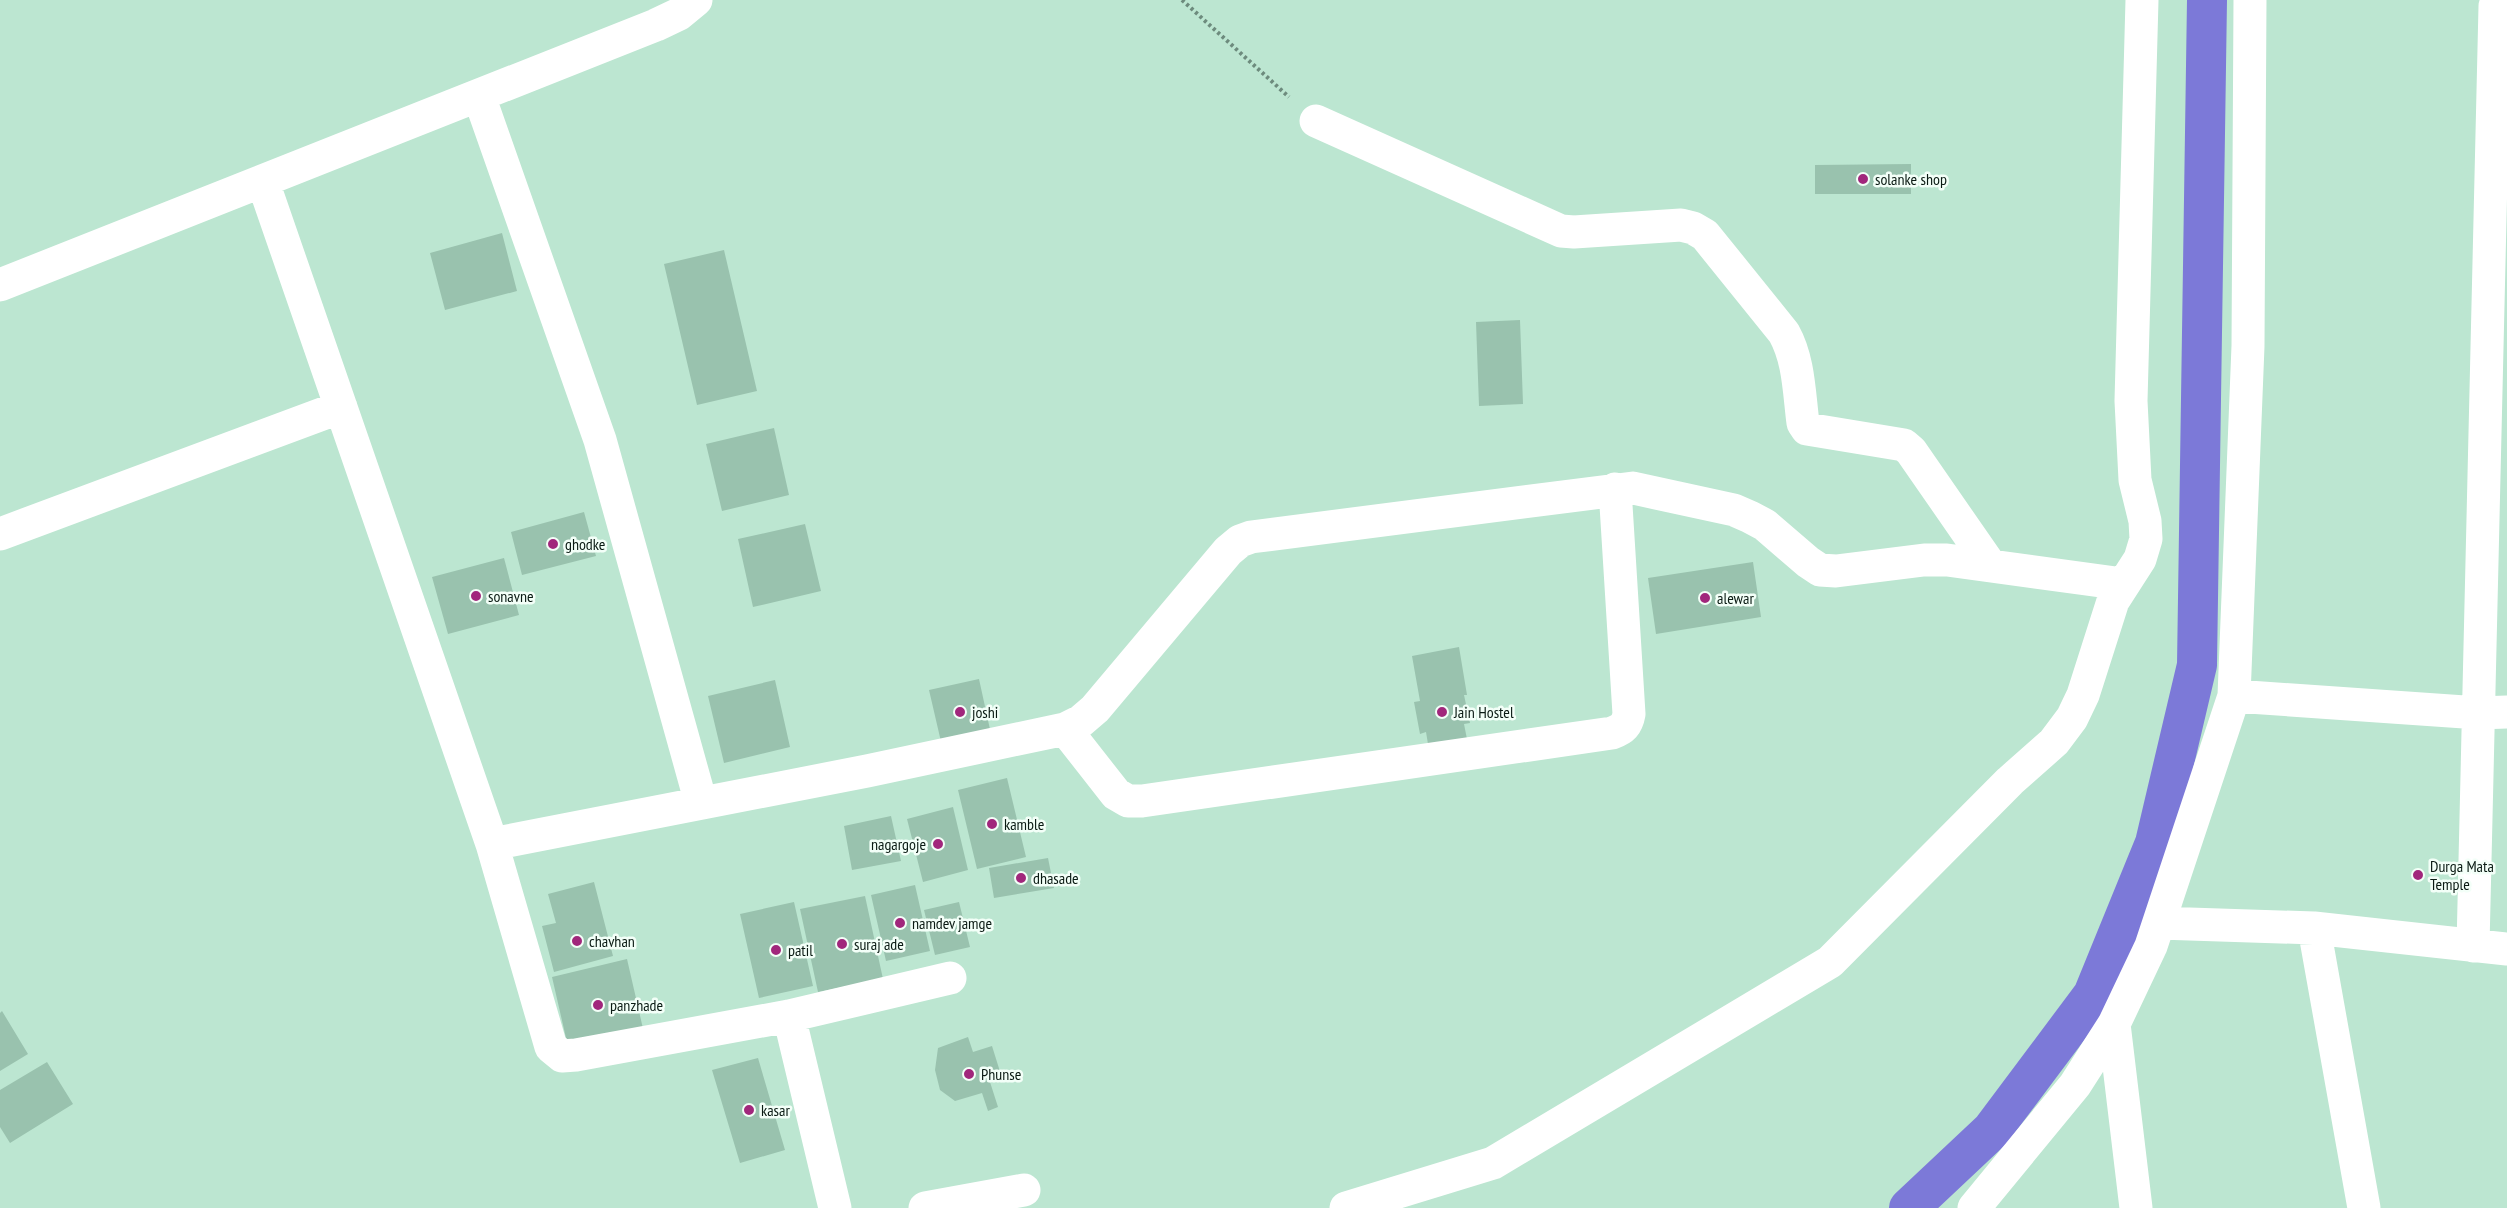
<svg xmlns="http://www.w3.org/2000/svg" width="2507" height="1208" viewBox="0 0 2507 1208" font-family="'PT Sans Narrow',sans-serif">
<rect width="100%" height="100%" fill="#bce6d1"/>
<g fill="none" stroke-linecap="round" stroke-linejoin="round">
<path stroke="#7c79d8" stroke-width="40" d="M1909,1208L1992,1130L2093,995L2155,843L2197,665L2207,0"/>
</g>
<path fill="#99c2ae" d="M1911,164V194H1815V165Z
M502,233L517,291L445,310L430,253Z
M724,250L757,391L697,405L664,264Z
M1520,320L1523,404L1479,406L1476,322Z
M774,428L789,495L722,511L706,444Z
M584,512L596,556L522,575L511,532Z
M805,524L821,591L753,607L738,539Z
M504,558L519,615L448,634L432,577Z
M1753,562L1761,617L1656,634L1648,578Z
M1459,647L1467,695H1464L1470,723L1464,724L1469,749L1430,756L1426,732L1420,734L1414,702L1420,701L1412,656Z
M979,679L991,734L942,746L929,690Z
M775,680L790,747L724,763L708,696Z
M1007,778L1026,857L977,869L958,790Z
M953,807L968,870L923,882L907,819Z
M891,816L901,861L852,870L844,826Z
M1048,858L1054,888L994,898L989,868Z
M594,882L613,956L554,972L542,926L556,923L548,894Z
M915,885L930,951L886,961L871,895Z
M865,896L883,979L818,992L800,909Z
M794,902L813,986L759,998L740,914Z
M959,902L970,947L935,955L924,910Z
M627,959L644,1033L569,1051L552,977Z
M2,1011L28,1054L0,1071V1013Z
M968,1037L973,1052L992,1046L1002,1078L990,1082L998,1107L988,1111L982,1093L955,1101L940,1090L935,1070L938,1048Z
M758,1058L785,1150L740,1163L712,1070Z
M47,1062L73,1104L10,1143L0,1127V1090Z"/>
<g fill="none" stroke-linecap="round" stroke-linejoin="round">
<path stroke="#6d8b7d" stroke-width="4" stroke-dasharray="3 3" stroke-linecap="butt" d="M1182,0L1289,97"/>
<path stroke="#fff" stroke-width="33" d="M479,96L600,440L701,803
M1316,121L1561,231L1574,232L1681,225L1693,228L1705,235L1784,333C1799,360 1799,392 1803,423L1807,429L1904,445L1911,451L1990,565
M263,182L492,844L551,1047L562,1056L576,1055L789,1016L950,978
M0,285L656,25L679,14L696,0
M0,534L341,407
M2234,696L2479,713L2507,712
M1065,729L1116,794L1128,801H1142L1612,733C1623,729 1627,725 1629,714L1615,489
M492,844L867,771L1065,729L1081,721L1095,709L1228,551L1240,541L1251,537L1633,488L1734,510L1750,517L1765,525L1808,562L1820,570L1836,571L1924,560H1947L2123,584
M2159,923L2314,928L2507,949
M2314,928L2364,1208
M2473,946L2495,6L2499,0
M789,1016L835,1208
M2114,1024L2136,1208
M925,1208L1024,1190
M1346,1208L1493,1163L1830,962L2010,781L2054,742L2072,718L2083,695L2113,601L2140,559L2146,539L2145,521L2135,480L2131,401L2142,0
M1974,1208L2075,1085L2114,1024L2151,946L2234,696L2248,346L2250,0"/>
</g>
<g fill="#a1277c" stroke="#f3fff8" stroke-width="2">
<circle cx="1863" cy="179" r="6"/>
<circle cx="553" cy="544" r="6"/>
<circle cx="476" cy="596" r="6"/>
<circle cx="1705" cy="598" r="6"/>
<circle cx="960" cy="712" r="6"/>
<circle cx="1442" cy="712" r="6"/>
<circle cx="992" cy="824" r="6"/>
<circle cx="938" cy="844" r="6"/>
<circle cx="2418" cy="875" r="6"/>
<circle cx="1021" cy="878" r="6"/>
<circle cx="900" cy="923" r="6"/>
<circle cx="577" cy="941" r="6"/>
<circle cx="842" cy="944" r="6"/>
<circle cx="776" cy="950" r="6"/>
<circle cx="598" cy="1005" r="6"/>
<circle cx="969" cy="1074" r="6"/>
<circle cx="749" cy="1110" r="6"/>
</g>
<g text-anchor="middle" stroke-width="5" stroke-linejoin="round" paint-order="stroke">
<g font-size="16" fill="#0a1a13" stroke="#f3fff8" text-anchor="start">
<text x="1875" y="185">solanke shop</text>
<text x="565" y="550">ghodke</text>
<text x="488" y="602">sonavne</text>
<text x="1717" y="604">alewar</text>
<text x="972" y="718">joshi</text>
<text x="1454" y="718">Jain Hostel</text>
<text x="1004" y="830">kamble</text>
<text x="926" y="850" text-anchor="end">nagargoje</text>
<text x="2430" y="872">Durga Mata<tspan x="2430" dy="18">Temple</tspan></text>
<text x="1033" y="884">dhasade</text>
<text x="912" y="929">namdev jamge</text>
<text x="589" y="947">chavhan</text>
<text x="854" y="950">suraj ade</text>
<text x="788" y="956">patil</text>
<text x="610" y="1011">panzhade</text>
<text x="981" y="1080">Phunse</text>
<text x="761" y="1116">kasar</text>
</g>
</g>
</svg>
